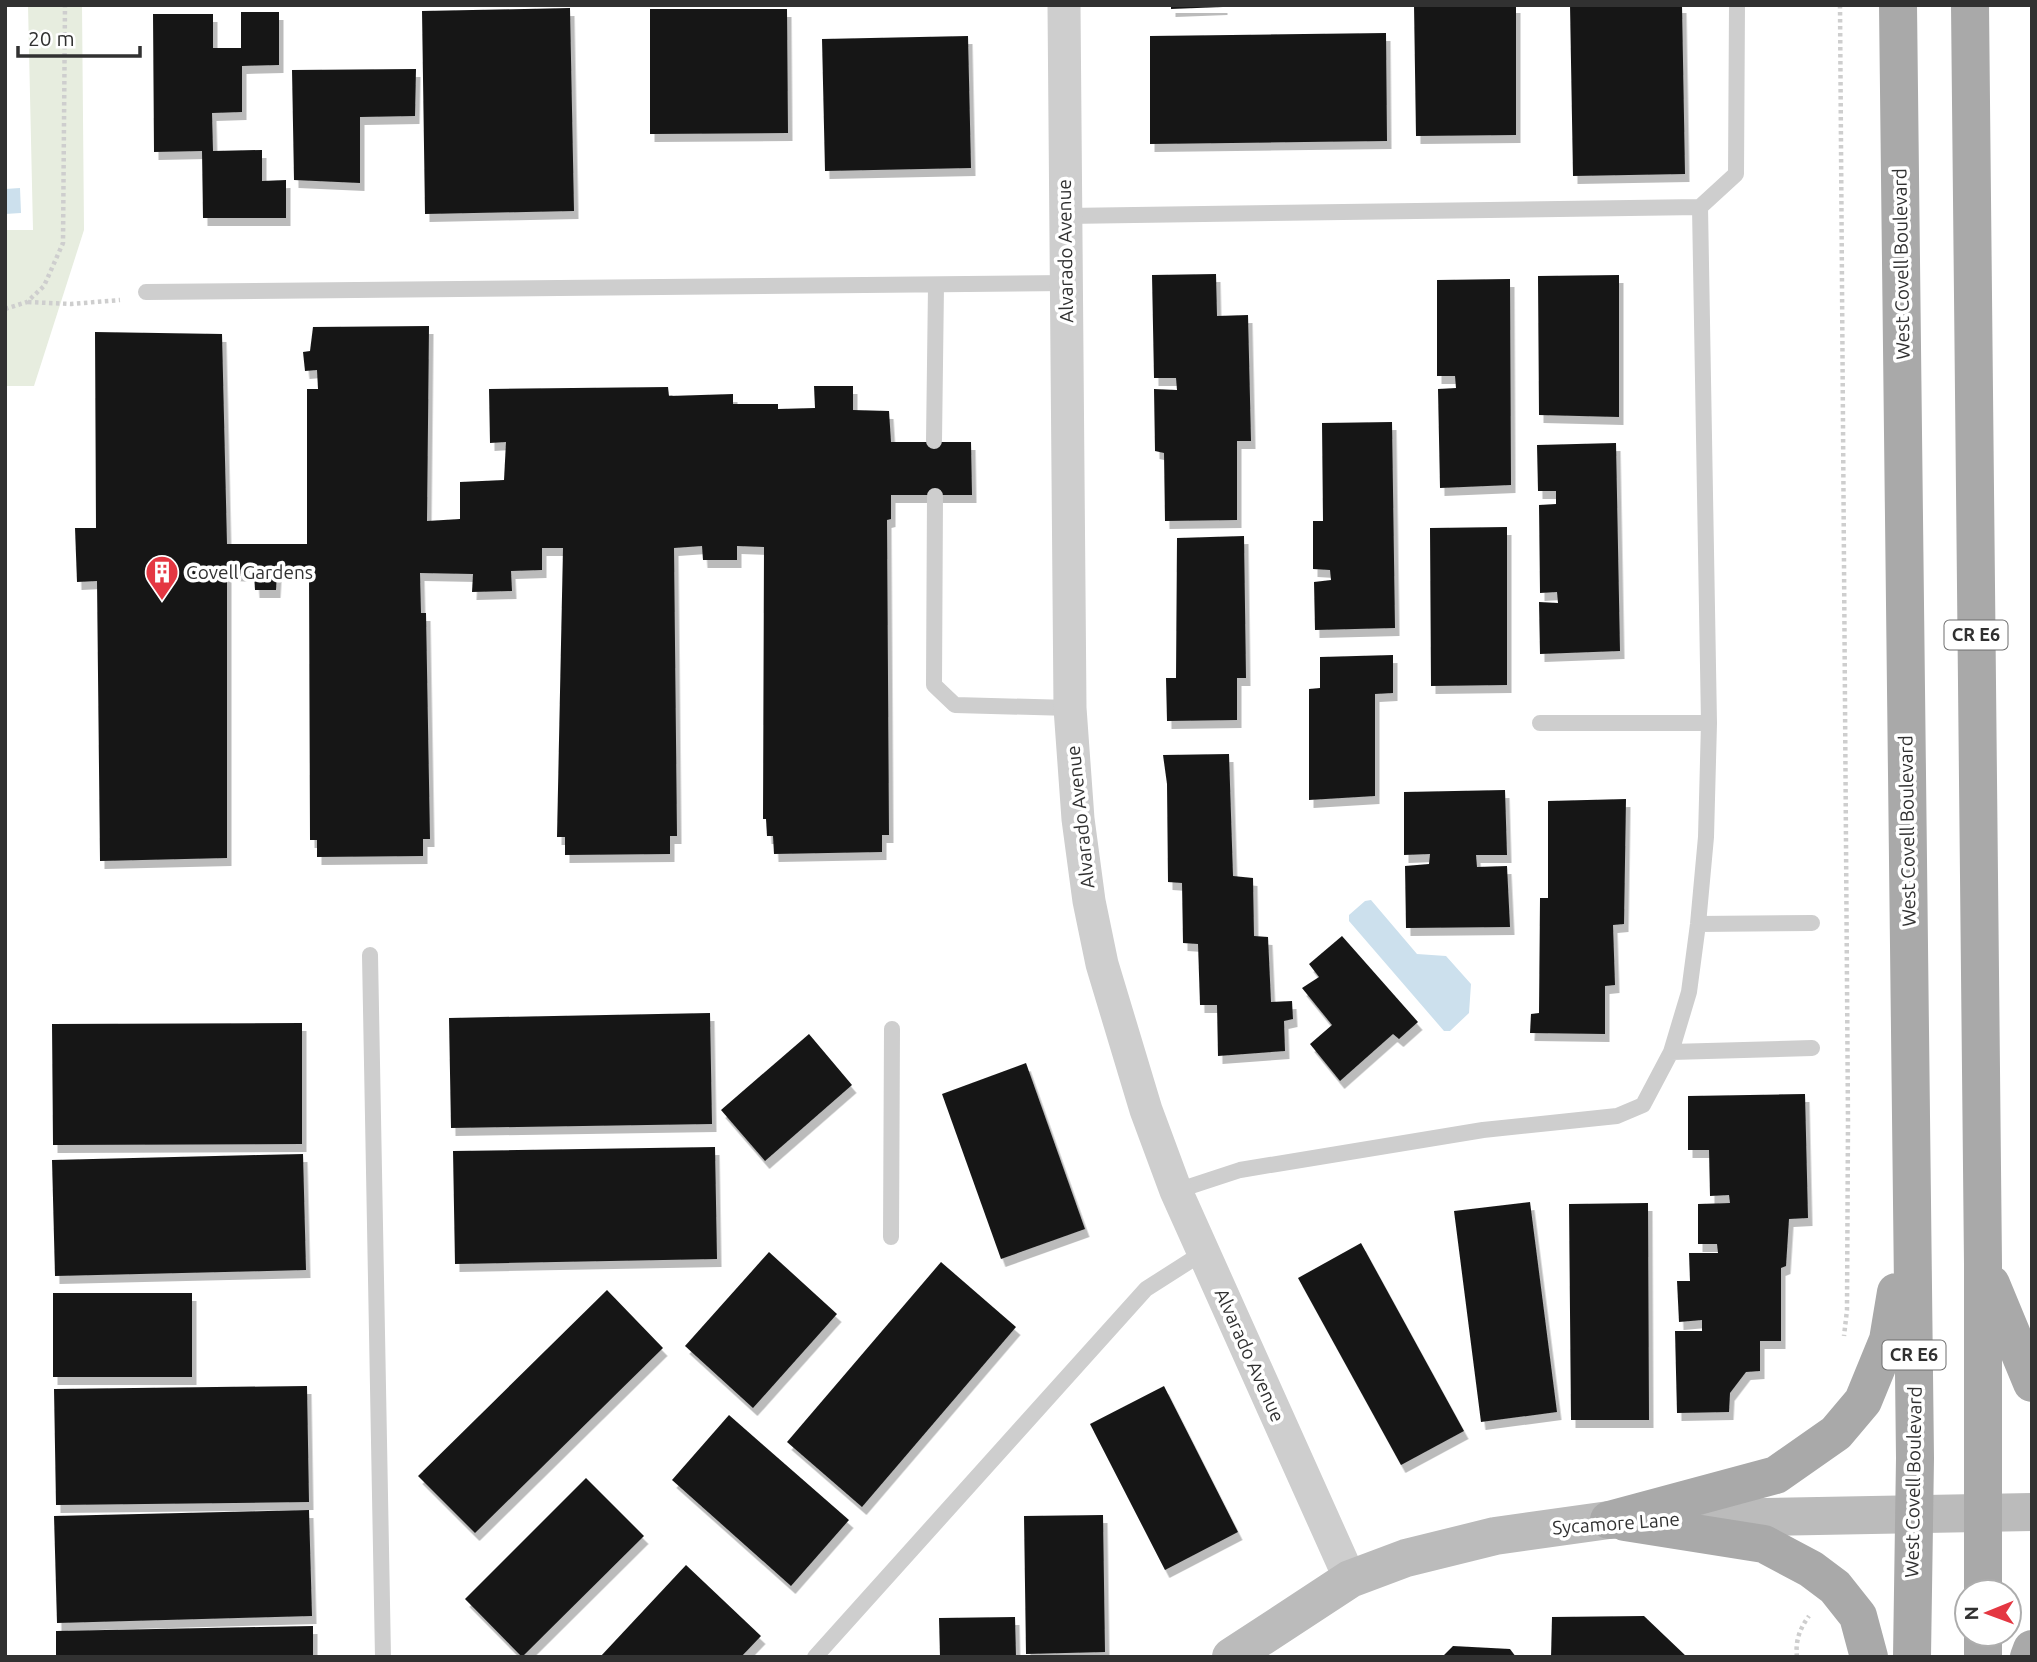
<svg xmlns="http://www.w3.org/2000/svg" width="2037" height="1662" viewBox="0 0 2037 1662" font-family="Ubuntu,sans-serif">
<defs>
<filter id="shadow"><feDropShadow dx="4.5" dy="8" stdDeviation="0" flood-color="#0004"/></filter>
</defs>
<rect width="100%" height="100%" fill="#fff"/>
<path fill="#e7eddf" d="M28,5H82L84,230L34,386H5V230H33Z"/>
<path fill="#cce0ed" d="M20,188L21,213L5,214V189Z
M1371,900L1417,954L1446,956L1471,984L1469,1013L1450,1031H1444L1349,921V915L1365,901Z"/>
<path fill="#181818" filter="url(#shadow)" d="M1171,5H1223V7L1171,9Z
M1414,5H1516V135L1416,136Z
M1570,5H1682L1685,174L1573,176Z
M570,8L574,211L425,214L422,11Z
M650,9H787L788,133L650,134Z
M241,12H279V65L242,66V112L212,113L213,151L262,150V181L286,180V218H203L202,151L154,152L153,14H213V48H241Z
M1386,33L1387,141L1150,144V36Z
M968,36L971,168L825,171L822,39Z
M416,69L415,116L360,117V183L294,180L292,70Z
M1216,274L1217,316L1248,315L1251,441H1237V520L1165,521L1164,453L1155,451L1154,389L1177,390L1176,378H1154L1152,275Z
M1619,275V417L1539,415L1538,276Z
M1510,279L1511,485L1440,488L1438,389L1456,388L1455,376H1437V280Z
M429,326L427,521L460,519V482L504,480L506,442L490,443L489,389L668,387L669,396L733,394V404H778V409L815,408L814,386H853V410L889,411L891,442H971L972,495H891V519L887,520L889,835H882V852L774,854L773,836H767L766,819H763L764,547L737,546V560H703L702,546L674,548L677,836H670V854L565,855V837H557L563,548H542V570L511,571L512,591L472,592L473,574L420,573L421,613H426L430,839H423V856L317,857V840H310L309,572L277,573L276,590H255L254,574L227,573V858L100,861L97,581L77,582L75,528H96L95,332L222,334L227,544H307V389H318L317,370L305,371L303,352L310,351L313,327Z
M1392,422L1395,628L1315,630L1314,582L1331,580L1330,570L1313,569V521H1323L1322,423Z
M1616,443L1620,651L1540,654L1539,602L1558,603L1557,592L1540,593L1539,505L1556,504V491H1538L1537,445Z
M1507,527V685L1431,686L1430,528Z
M1244,536L1246,678H1237V720L1167,721L1166,678H1176L1177,538Z
M1393,655V693L1375,694V796L1309,800V689L1320,688V657Z
M1229,754L1233,876L1253,878L1254,936L1268,937L1271,1002L1292,1001L1293,1019L1284,1021L1285,1051L1218,1056L1217,1005H1200L1198,944L1183,943L1182,883L1168,882L1167,784L1163,755Z
M1505,790L1507,855H1476L1477,867L1507,866L1510,927L1406,928L1405,866L1429,864L1430,854L1404,855V792Z
M1626,799L1624,924L1613,925L1615,985L1605,986V1034L1530,1033L1531,1014L1539,1013L1540,898H1548V801Z
M1342,936L1418,1022L1399,1039L1393,1034L1340,1081L1310,1044L1332,1025L1302,988L1319,977L1309,964Z
M710,1013L712,1124L451,1128L449,1018Z
M302,1023V1144L53,1145L52,1024Z
M809,1034L852,1085L765,1161L721,1110Z
M1026,1063L1085,1229L1001,1259L942,1094Z
M1805,1094L1808,1218L1789,1219L1786,1266L1781,1268V1341H1760V1371L1746,1372L1730,1393L1729,1412L1677,1413L1675,1331H1702V1320L1679,1322L1677,1281H1690L1689,1253H1718L1717,1244H1698V1204L1730,1203L1729,1195L1710,1196L1709,1150H1688V1096Z
M715,1147L717,1259L455,1264L453,1151Z
M303,1154L306,1270L55,1276L52,1160Z
M1530,1202L1557,1412L1481,1422L1454,1211Z
M1648,1203L1649,1420H1571L1569,1204Z
M1361,1243L1464,1431L1401,1465L1298,1278Z
M769,1252L837,1314L753,1408L685,1346Z
M941,1262L1016,1327L862,1507L787,1442Z
M607,1290L663,1348L475,1533L418,1476Z
M53,1293H192V1377H53Z
M307,1386L309,1502L56,1505L54,1389Z
M1164,1386L1238,1532L1165,1570L1090,1424Z
M729,1415L849,1520L791,1586L672,1480Z
M586,1478L644,1536L522,1657L465,1599Z
M309,1510L312,1616L57,1623L54,1516Z
M1103,1515L1105,1652L1026,1654L1024,1516Z
M686,1565L761,1636L741,1657H600Z
M1644,1616L1687,1657H1551L1552,1617Z
M1015,1617L1016,1657H940L939,1618Z
M313,1626V1657H56V1631Z
M1453,1646L1510,1649L1516,1657H1442Z"/>
<g fill="none" stroke-linecap="round" stroke-linejoin="round">
<path stroke="#cecece" stroke-width="4.5" stroke-dasharray="3.5 3.5" stroke-linecap="butt" d="M1840,5L1848,1121L1847,1310L1844,1336
M28,302L71,304L120,300
M5,309L27,302L44,286L63,243L65,5
M1797,1657C1795,1641 1800,1628 1809,1616"/>
<path stroke="#cecece" stroke-width="16" d="M1066,216L1700,207
M146,292L1066,283
M934,441L936,286
M935,496L934,685L955,705L1070,708
M1540,723H1709
M1698,924L1812,923
M370,955L383,1657
M1671,1052L1812,1048
M1176,1191L1240,1170L1483,1130L1617,1116L1643,1105L1671,1052L1689,992L1698,924L1706,837L1709,723L1700,207L1736,174L1737,5
M891,1237L892,1029
M815,1657L1146,1289L1204,1252"/>
<path stroke="#cecece" stroke-width="33" d="M1064,5L1070,708L1078,819L1089,901L1102,964L1146,1110L1176,1191L1350,1579"/>
<path stroke="#bbb" stroke-width="38" d="M1231,1657L1350,1579L1406,1558L1495,1536L1609,1520L2032,1512"/>
<path stroke="#a9a9a9" stroke-width="38" d="M1898,5L1915,1458L1912,1657
M1970,5L1983,1264V1592
M1991,1284L2032,1383
M1609,1520L1776,1475L1836,1433L1863,1401L1888,1340L1896,1292
M1625,1522L1764,1544L1811,1569L1835,1587L1858,1616L1869,1657
M1983,1657V1634
M2029,1657L2032,1649"/>
</g>
<defs>
<symbol id="building-pin" viewBox="-11 -11 22 30"><path d="M0 17L-7.5 6A9.5 9.5 0 1 1 7.5 6Z" fill="#e43742" stroke="#fff"/><path d="M-4-6H4V6H1V3H-1V6H-4ZM-2.5-4.3h1.7v1.8h-1.7ZM.8-4.3h1.7v1.8H.8ZM-2.5-1h1.7V.8h-1.7ZM.8-1h1.7V.8H.8Z" fill="#fff"/></symbol>
</defs>
<g fill-rule="evenodd">
<use href="#building-pin" x="143" y="553" width="38" height="52"/>
</g>
<g text-anchor="middle" stroke-width="7" stroke-linejoin="round" paint-order="stroke">
<g fill="#fff" stroke="#6f6f6f" stroke-width="2">
<rect x="1944.5" y="620.5" width="63" height="29" rx="5"/>
<rect x="1882.5" y="1340.5" width="63" height="29" rx="5"/>
</g>
<g font-size="18" font-weight="bold" fill="#313131">
<text x="1976" y="641">CR E6</text>
<text x="1914" y="1361">CR E6</text>
</g>
<g font-size="19" fill="#313131" stroke="#fff">
<text transform="translate(1065 251) rotate(-91)" y="7">Alvarado Avenue</text>
<text transform="translate(1901 264) rotate(-91)" y="7">West Covell Boulevard</text>
<text transform="translate(1080 817) rotate(-96)" y="7">Alvarado Avenue</text>
<text transform="translate(1907 831) rotate(-91)" y="7">West Covell Boulevard</text>
<text transform="translate(1250 1355) rotate(66)" y="7">Alvarado Avenue</text>
<text transform="translate(1913 1482) rotate(-89)" y="7">West Covell Boulevard</text>
<text transform="translate(1616 1523) rotate(-4)" y="7">Sycamore Lane</text>
</g>
<g font-size="19" fill="#313131" stroke="#fff" text-anchor="start">
<text x="186" y="579">Covell Gardens</text>
</g>
</g>
<rect width="2037" height="1662" fill="none" stroke="#313131" stroke-width="14"/>
<g transform="translate(1988 1613) rotate(269)"><circle r="33" fill="#ffffff" stroke="#adadad" stroke-width="2"/>
<path d="M0-5L12 26L0 18L-12 26Z" fill="#e43742"/>
<text y="-10" font-size="19" font-weight="bold" text-anchor="middle" fill="#313131">N</text>
</g>
<path d="M18 46v10h122v-10" fill="none" stroke="#313131" stroke-width="3.5"/>
<text x="28" y="46" font-size="21" fill="#313131" stroke="#ffffff" stroke-width="5" paint-order="stroke">20 m</text>
</svg>
